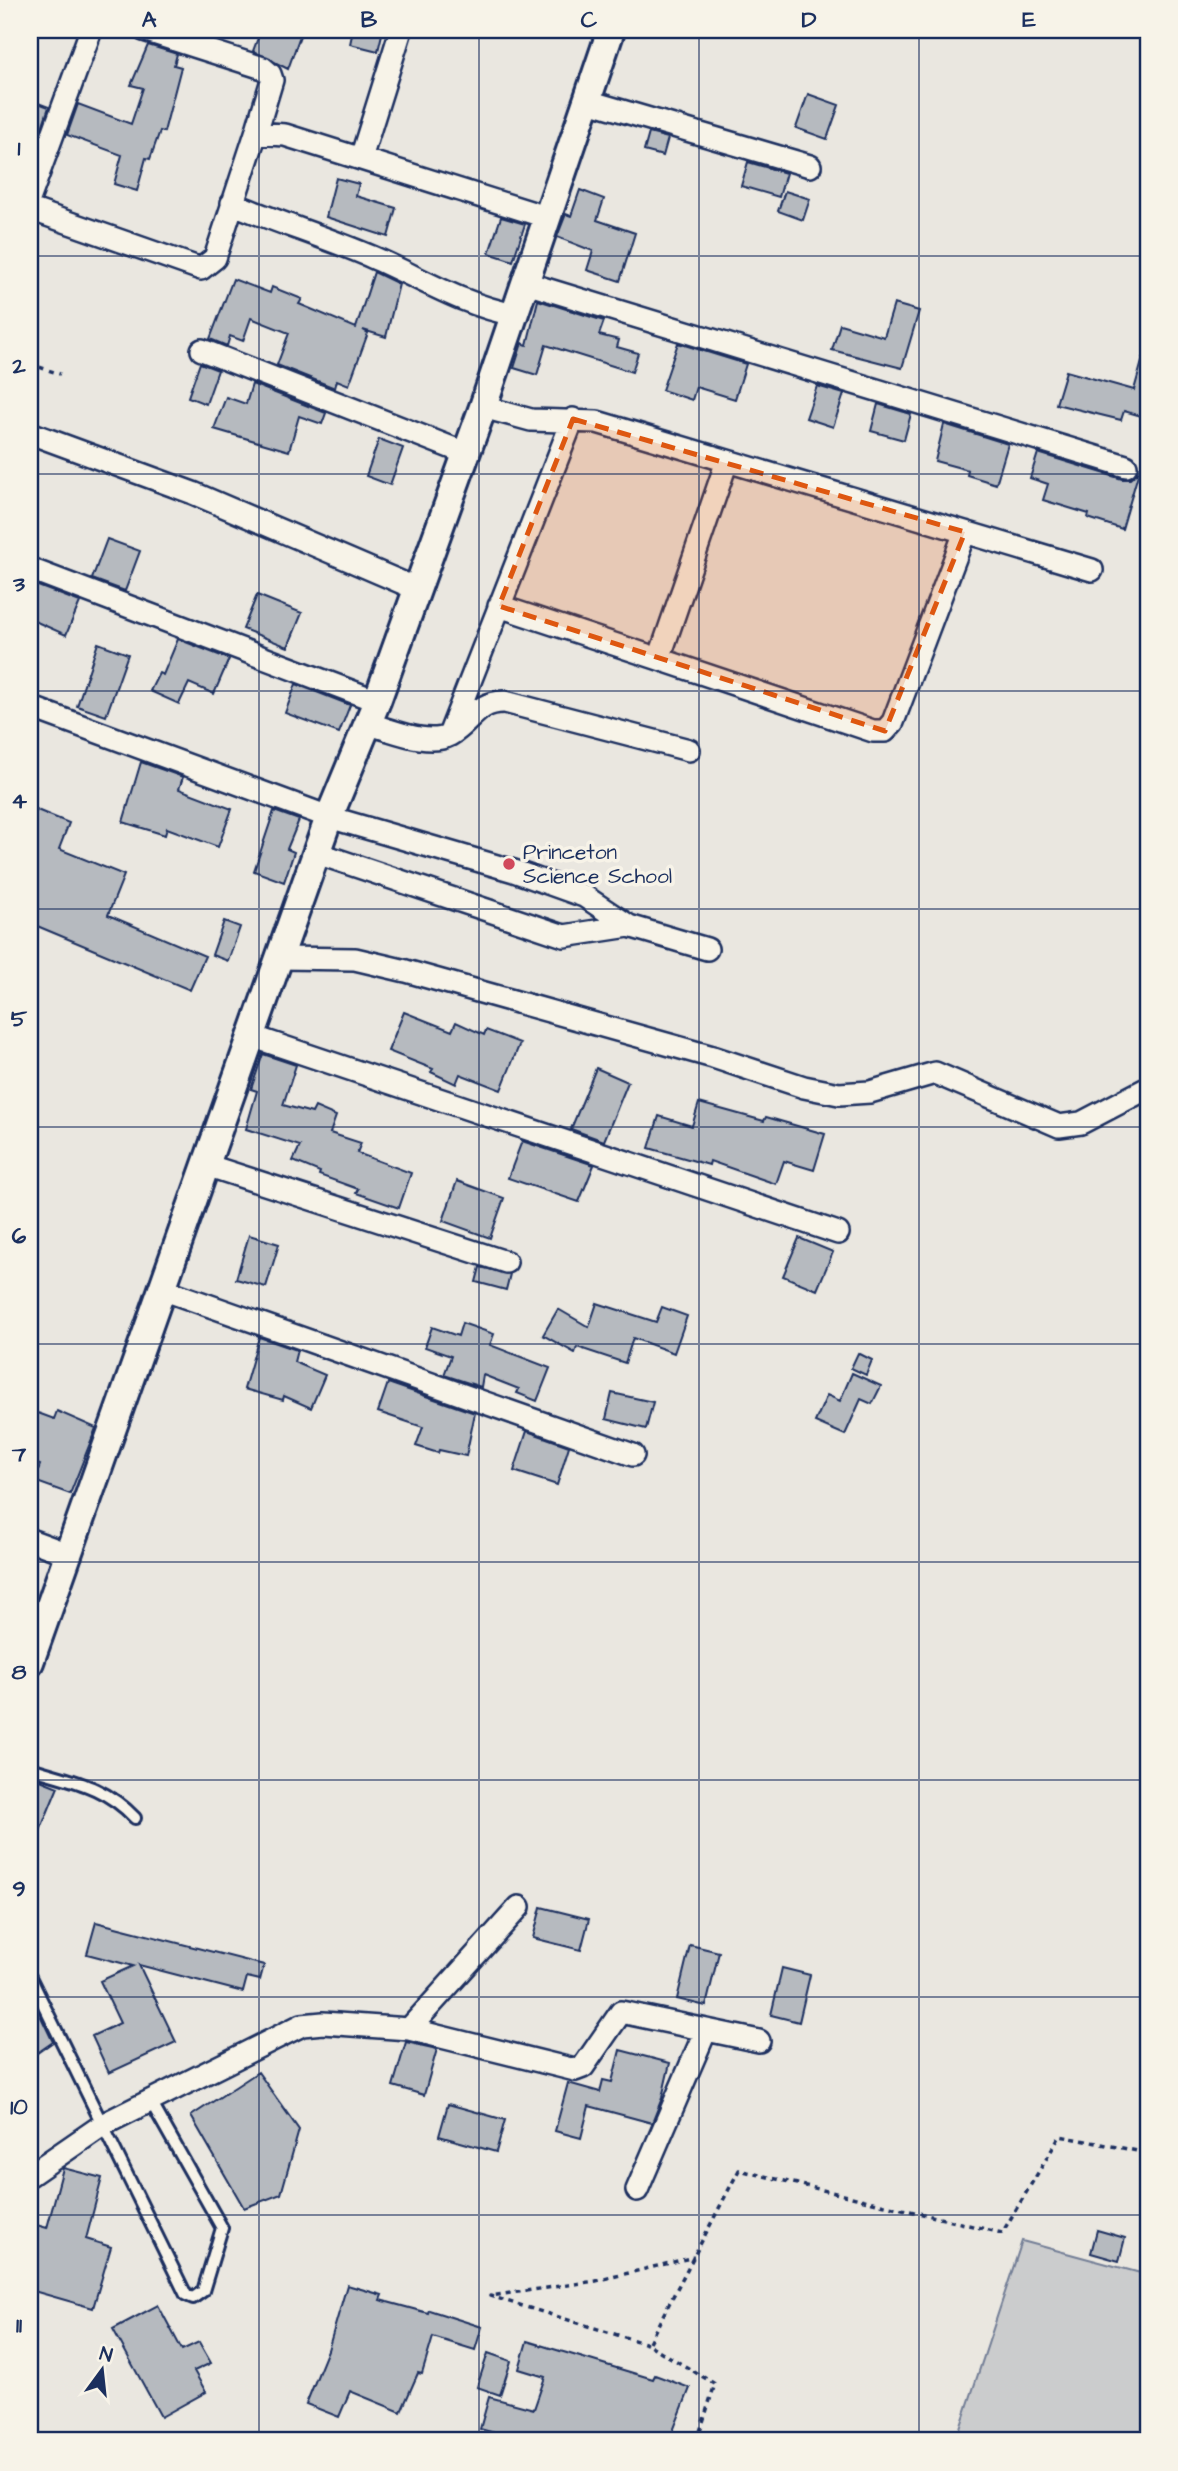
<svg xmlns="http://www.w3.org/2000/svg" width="1178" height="2471" viewBox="0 0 1178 2471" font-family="'Architects Daughter',sans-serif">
<rect width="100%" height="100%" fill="#eae7e0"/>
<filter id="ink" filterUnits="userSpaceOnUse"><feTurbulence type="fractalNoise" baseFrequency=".0143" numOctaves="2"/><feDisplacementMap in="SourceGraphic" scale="14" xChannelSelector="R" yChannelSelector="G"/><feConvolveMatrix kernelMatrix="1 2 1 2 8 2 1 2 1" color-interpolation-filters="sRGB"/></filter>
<g filter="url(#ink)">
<path fill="#cbcccd" stroke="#737e96" stroke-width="2" d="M1022,2241L1148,2275V2441H956Z"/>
<path fill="#b6babf" stroke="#1b2f5e" stroke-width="2" d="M261,30H302L288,69L253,51Z
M353,30H383L378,51L350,44Z
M148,45L177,54L174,65L181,67L164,132L160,131L150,159L146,158L137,191L114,184L122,155L67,135L78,104L131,124L143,88L131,85Z
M808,94L839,105L827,139L796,128Z
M30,100L49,107L41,130L30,126Z
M649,133L668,138L663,156L644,151Z
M748,162L786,173L779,197L741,186Z
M336,178L359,184L356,196L396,208L388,237L326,217Z
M580,190L604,199L597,220L635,233L620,281L587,270L593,251L557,237L566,214L571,216Z
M785,191L810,199L803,220L778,211Z
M501,217L525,224L513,261L489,253Z
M374,272L399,284L386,337L363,330L368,333L349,385L337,380L335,388L277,365L289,333L251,318L243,341L230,336L227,346L210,339L233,279L270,293L272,287L302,299L299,304L356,328Z
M538,300L604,321L599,335L619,340L617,347L638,353L632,372L546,345L537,375L514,368L522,343L527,345Z
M894,304L919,311L902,368L832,350L840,324L884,337Z
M678,343L746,364L735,399L696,387L692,400L662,390Z
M1143,358H1148V418L1124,411L1121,420L1056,404L1066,371L1134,390Z
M200,363L218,370L206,404L188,397Z
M252,384L326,413L322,424L299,416L289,451L214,429L226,397L246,404Z
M817,386L844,394L833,427L806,418Z
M878,404L911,414L904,440L871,431Z
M944,424L1008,444L996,484L967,475L968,470L935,461Z
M379,439L403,448L390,485L366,476Z
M1038,453L1122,479H1130L1139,471L1122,529L1088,518L1089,514L1043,500L1048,484L1030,478Z
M107,539L140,551L125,591L92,579Z
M30,583L80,602L66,635L30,619Z
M257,595L302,613L288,647L243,629Z
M178,639L229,659L214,694L189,683L179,704L150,691L159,673L163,675Z
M98,643L128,654L106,716L77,706Z
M296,684L350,705L339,733L285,713Z
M141,762L183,777L179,789L232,809L218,847L167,828L165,835L123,822Z
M37,810L69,823L59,849L124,875L108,915L205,956L190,990L30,923V811L35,813Z
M274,811L299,820L287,849L294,852L284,882L254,871Z
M224,921L240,927L228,961L212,955Z
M404,1012L452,1031L456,1022L484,1035L486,1030L520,1043L501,1090L460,1074L456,1084L431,1072L433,1069L388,1051Z
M263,1054L296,1065L283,1105L312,1113L315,1107L336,1116L330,1133L361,1143L357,1153L411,1173L399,1208L356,1193L358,1189L319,1175L320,1172L293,1161L300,1146L246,1129L257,1091L251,1089Z
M596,1068L628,1082L604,1141L571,1129Z
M699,1103L764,1121L766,1117L825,1134L814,1170L784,1161L776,1184L710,1161L709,1165L649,1148L659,1116L692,1126Z
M522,1141L594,1165L579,1202L508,1178Z
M457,1181L504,1198L490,1238L443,1221Z
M249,1235L279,1244L266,1287L236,1279Z
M799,1238L833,1252L817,1290L783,1276Z
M480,1267L510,1274L506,1290L476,1282Z
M597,1303L656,1322L662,1307L687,1316L674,1353L633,1338L625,1363L577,1347L575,1353L543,1335L558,1309L589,1327Z
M462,1323L494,1334L490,1345L550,1368L537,1401L517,1393L519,1389L483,1375L481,1387L444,1375L451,1356L425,1347L432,1327L458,1336Z
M259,1337L297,1350L294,1362L325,1375L311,1408L284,1396L283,1400L244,1389Z
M858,1353L872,1360L866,1375L851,1368Z
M852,1373L881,1386L872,1404L861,1399L845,1435L815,1422L827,1395L840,1401Z
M388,1383L475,1413L466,1456L439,1450L438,1453L416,1446L423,1427L378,1412Z
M612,1393L653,1402L646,1429L606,1419Z
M30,1410L54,1419L57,1411L96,1428L70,1494L34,1481L40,1465L30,1461Z
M527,1431L569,1446L557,1485L514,1471Z
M30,1776L58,1787L30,1855Z
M541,1907L589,1919L581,1950L533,1938Z
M96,1922L264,1965L260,1980L247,1977L243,1992L139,1965L176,2042L109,2073L92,2036L120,2023L100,1981L133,1966L87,1954Z
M690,1945L719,1952L706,2006L677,1999Z
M782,1968L810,1975L799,2022L771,2015Z
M30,1994L53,2042L30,2058Z
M406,2042L437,2049L424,2095L393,2086Z
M620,2050L670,2063L662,2098L652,2123L589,2106L581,2138L555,2131L568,2083L600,2092L603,2080L612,2082Z
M258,2072L299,2130L281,2194L244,2208L191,2116Z
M448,2104L505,2120L496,2152L439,2136Z
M63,2168L102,2178L86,2239L111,2247L93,2308L30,2290V2223L47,2228Z
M1097,2230L1125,2238L1119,2261L1091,2253Z
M347,2285L382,2295L380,2300L428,2313L429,2310L482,2327L475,2350L433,2337L422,2374L418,2373L401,2412L350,2391L339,2417L306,2404L328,2350Z
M158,2305L182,2350L199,2342L211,2363L194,2371L206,2392L161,2417L113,2329Z
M527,2341L653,2379L655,2375L690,2388L669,2441H525L480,2429L489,2397L534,2409L545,2377L519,2369Z
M488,2353L511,2361L500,2395L477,2387Z"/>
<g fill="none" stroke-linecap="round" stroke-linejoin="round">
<defs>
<path id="service" d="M30,1768C71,1781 104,1785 135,1818
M30,1977L186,2295L193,2298L203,2291L222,2228L151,2102"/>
<path id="minor" d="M144,30L263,68L270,74L272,80L256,133
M588,101L810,166
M361,158L401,30
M30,197L91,30
M232,203C278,223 326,237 372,257C421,278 462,305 515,315
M30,209L201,269L215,258L256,133L285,135L549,218
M526,283L1126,466
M202,350L465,453
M483,407L531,420L597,422L1092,570
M30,433L193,493L417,589
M727,461L659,659L873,731H885L893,722L965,532
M30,569L377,701
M499,606L659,659
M30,707L329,817L514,871L584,896L629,926L707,949
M368,724C391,729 427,747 450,735C471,723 477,701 505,702L689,750
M451,730L573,419
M317,853L564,936L629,926
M279,958L355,959L406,971L713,1057L804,1087L839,1094L870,1092L935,1073L1059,1126L1081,1123L1148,1088
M251,1036L838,1233
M206,1165L506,1262
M162,1289L633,1455
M30,1540L68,1554
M409,2029L519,1907
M30,2175L104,2124L302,2025L323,2023L409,2029L575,2070L583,2067L621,2012L759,2041
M637,2190L705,2032"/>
<path id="tertiary" d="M30,1662L329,817L377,701L483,407L611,30"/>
</defs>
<use href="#service" stroke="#1b2f5e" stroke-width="16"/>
<use href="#minor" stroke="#1b2f5e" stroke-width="26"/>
<use href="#tertiary" stroke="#1b2f5e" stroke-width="32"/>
<path stroke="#1b2f5e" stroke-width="3.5" stroke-dasharray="5 5" stroke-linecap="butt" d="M30,364L60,374
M647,2344L490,2296L596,2281L694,2257
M697,2441L715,2384L648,2344L739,2170L1002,2233L1060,2136L1148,2153"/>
<use href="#service" stroke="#f7f3e8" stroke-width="10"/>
<use href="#minor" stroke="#f7f3e8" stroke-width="21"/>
<use href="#tertiary" stroke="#f7f3e8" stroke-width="26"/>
</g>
</g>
<path fill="#de5710" fill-opacity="0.2" stroke="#de5710" stroke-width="5" stroke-dasharray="14 9" stroke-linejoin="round" d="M573,419L965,532L885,731L499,606Z"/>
<path fill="none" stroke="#1b2f5e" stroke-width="2" stroke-opacity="0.55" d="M259,30V2441M479,30V2441M699,30V2441M919,30V2441M30,256H1148M30,474H1148M30,691H1148M30,909H1148M30,1127H1148M30,1344H1148M30,1562H1148M30,1780H1148M30,1997H1148M30,2215H1148"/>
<circle fill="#d1495b" stroke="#f7f3e8" stroke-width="2.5" cx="509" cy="864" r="7"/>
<g text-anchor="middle" stroke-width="7" stroke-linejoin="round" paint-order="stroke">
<g font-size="21" fill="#1b2f5e" stroke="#f7f3e8" text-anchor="start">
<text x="523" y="859">Princeton<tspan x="523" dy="24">Science School</tspan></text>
</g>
</g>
<rect width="1178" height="2471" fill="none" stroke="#f7f3e8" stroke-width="77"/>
<g transform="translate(102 2370) rotate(15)" stroke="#f7f3e8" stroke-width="5" paint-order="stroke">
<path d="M0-5L12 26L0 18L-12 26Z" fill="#1b2f5e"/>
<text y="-10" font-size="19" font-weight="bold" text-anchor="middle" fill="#1b2f5e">N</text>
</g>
<rect x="38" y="38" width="1102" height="2394" fill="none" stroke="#1b2f5e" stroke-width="2.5"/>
<g font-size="23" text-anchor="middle" font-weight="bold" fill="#1b2f5e">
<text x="149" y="27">A</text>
<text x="369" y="27">B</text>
<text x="589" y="27">C</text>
<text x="809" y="27">D</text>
<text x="1029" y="27">E</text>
<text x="19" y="155">1</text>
<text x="19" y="373">2</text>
<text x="19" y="591">3</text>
<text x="19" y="808">4</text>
<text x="19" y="1026">5</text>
<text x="19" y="1243">6</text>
<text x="19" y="1461">7</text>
<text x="19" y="1679">8</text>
<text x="19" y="1896">9</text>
<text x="19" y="2114">10</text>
<text x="19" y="2332">11</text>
</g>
</svg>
